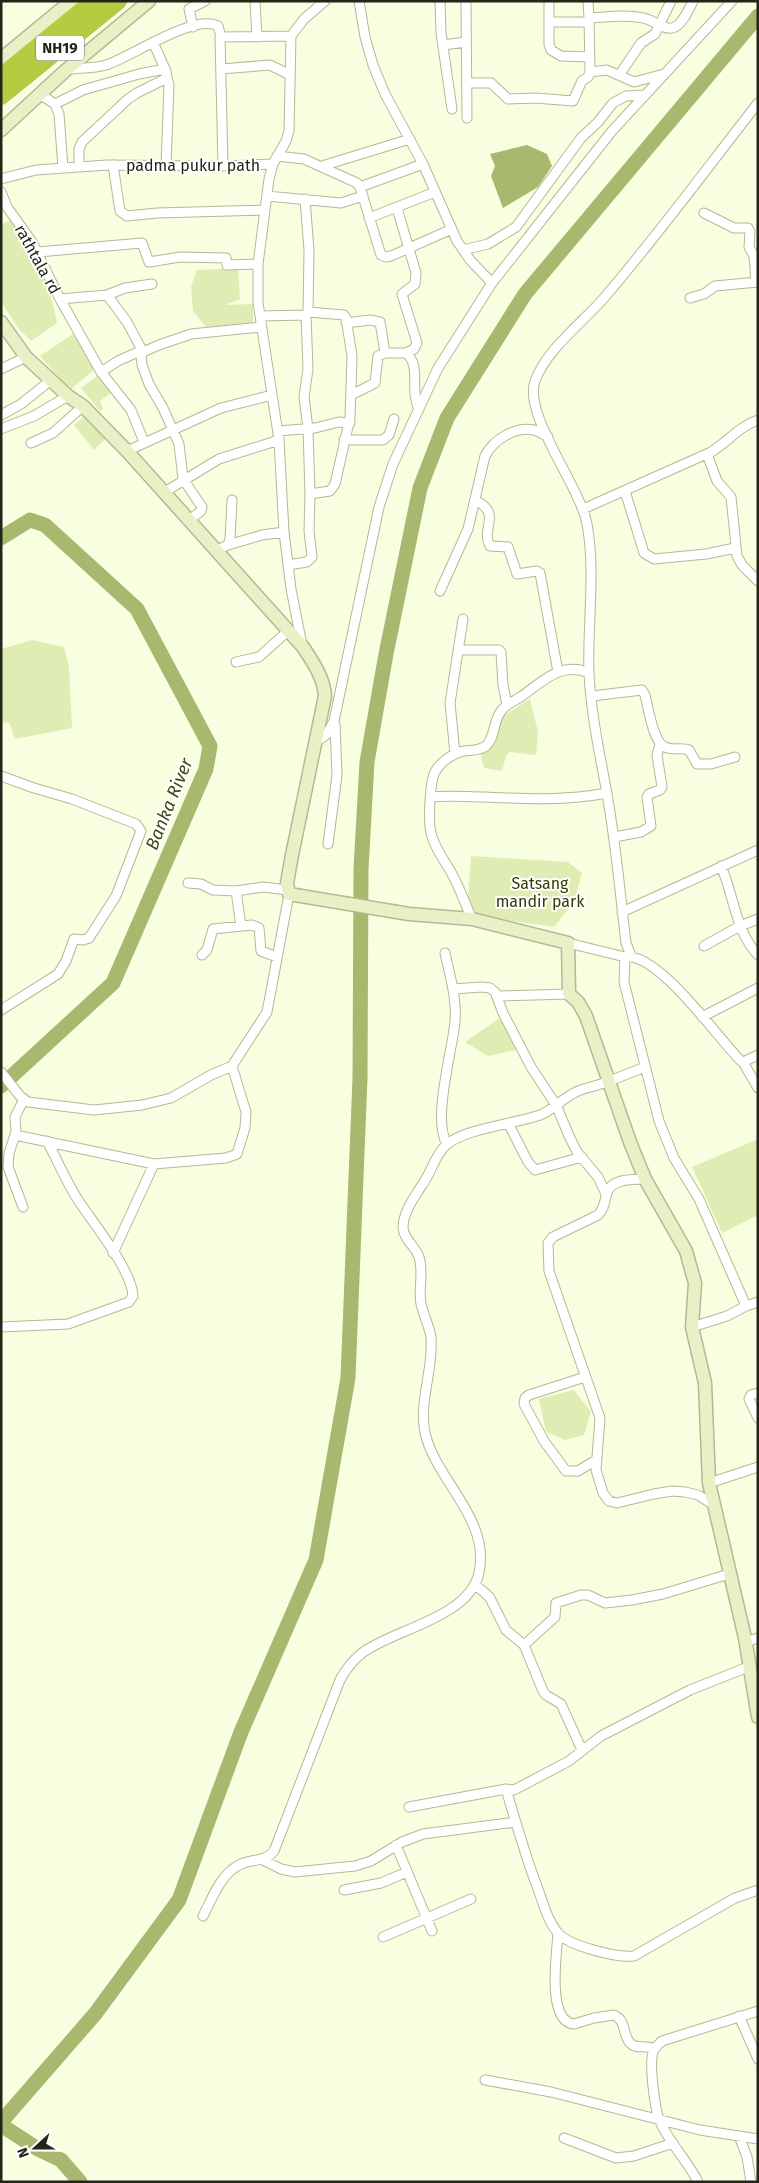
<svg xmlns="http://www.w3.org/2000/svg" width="759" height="2183" viewBox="0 0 759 2183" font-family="'Fira Sans',sans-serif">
<rect width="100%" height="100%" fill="#f8ffe1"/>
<path fill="#dfecb3" d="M10,220C37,254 49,281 57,323L31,341L19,329L1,302V225Z
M238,268L240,299L225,305L253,304V324L206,327L193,311L191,287L197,270Z
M73,334L95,369L70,390L40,356Z
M101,373L115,390L100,401L103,409L100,411L81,388Z
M88,413L108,436L94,450L74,425Z
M32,640L64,647L69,667L72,728L15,739L9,722L1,723V649Z
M530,699L538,732L536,755L510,752L506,756L502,771L484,768L481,756L490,743L500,718Z
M471,856L568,862L582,873L574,902L554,927L467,914Z
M498,1019L504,1020L516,1050L488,1056L465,1042Z
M758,1139V1215L722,1233L692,1167Z
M574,1390L591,1412L584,1435L565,1440L546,1432L539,1399Z"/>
<path fill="#a9b86f" d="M527,145L547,154L552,166L538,187L503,208L491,176L495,166L490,154Z"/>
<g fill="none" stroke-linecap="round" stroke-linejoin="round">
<path stroke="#a9b86f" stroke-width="15" d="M1,538L30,520L45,525L137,609L210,746L206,769L113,983L1,1086
M1,2122L95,2014L179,1900L241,1732L316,1560L348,1378L360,1078L361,869L367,762L386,654L420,488L447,418L525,294L758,16
M1,2125L38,2149L61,2160L80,2182"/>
<defs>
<path id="street" d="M255,1L257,37
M359,1L365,37L373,65L385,94L423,164L457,241L470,260L492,283
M440,1L441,33L452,109
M466,1L467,118
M549,1V44L551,50L561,56L590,57
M588,1L589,18C607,17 626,14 643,18C652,19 663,30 672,28C682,26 689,9 693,1
M549,22H589
M193,27L189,9L205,1
M153,42L166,71
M443,45L466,42
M221,69L270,65L290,75
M67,70C80,67 93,69 106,65C131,57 195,13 218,26L221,37
M590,72L607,70L634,82L664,74
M620,74L641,43L655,34L671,1
M467,83H491L508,99L535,98L573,101L582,81L588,77L590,72L589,18
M41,95L55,104L59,114L63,168
M55,104L83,90L139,74L160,70L166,71L167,78
M277,156L304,159L357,183L360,187
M423,164L360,187L381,255L386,257L391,256L452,229
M113,165L120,211L127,216L157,213L265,210
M223,166L220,37L291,36
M322,166L410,139
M79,167V149L82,142L128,99L137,93L167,78L169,85L166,166
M1,179L36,170L107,165L223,166L273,164
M1,192L7,207L32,242L60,299L101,372
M267,196L341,203L363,196
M397,208L416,273L415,284L402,294L417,343L414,349L406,353
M704,213L734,228H748L750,232L749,247L754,256L756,282
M369,218L435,192
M463,250L488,244L516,227L581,138L598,122L613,103L626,96L645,95
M38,252L142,243L149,262L180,257L226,258L227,265L258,264
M107,295L125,288L152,284
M690,298L704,294L715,286L758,282
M60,299L107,295L127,322L143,352
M308,312L344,315L346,318L352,356L350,418L335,484L330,491L310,494
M261,316L306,315L308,312L309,250L305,199
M346,323L370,320L380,322L385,353
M141,355L143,352L159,345L191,334L262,327
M1,369L26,357
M351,395L375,383L378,356L385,353H406C422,366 409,391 419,409
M1,415L21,404L51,380
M1,429L34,416L68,396
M278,431L315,428L339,422L350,423
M344,440H383L389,435L394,419
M144,442L131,410L101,372L118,361L138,352L141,355L142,365L149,384L163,408L179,444L183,479L202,507L201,511L188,521
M31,443L53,433L83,406
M127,451L221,408L272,395
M707,454L717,481L731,497L737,556L742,565L758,581
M625,491L644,553L654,559L706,554L735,548
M163,493L219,459L279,440
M475,500C503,514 480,528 490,546L508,547L517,574L537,571L540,573L558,672
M583,509L711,452C728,442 739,426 758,420
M228,545L262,535L284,532
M215,551L228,545L230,539L232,500
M288,565L307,562L312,557L309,531L310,494L308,429L304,397L308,369L306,315
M440,591L468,529L485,456C493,440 515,426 534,430C539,431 544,435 548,437
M302,645L291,589L284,532L279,440L258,303V264L269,179L273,164L286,141L289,131L291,36L304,19L325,1
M459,650H499L501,652L503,685L507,705
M236,662L259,657L288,631
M592,696L642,690L645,695C648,706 653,743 665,747C673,751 681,747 689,750L697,764H711L735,757
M316,742L327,734L334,721L379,507L393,464L438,368L492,283L612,131L732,1
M455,754L450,703L463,619
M1,776L34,788L72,799L136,824L141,831L116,896L89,938L83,940L74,939L66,961L58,974L1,1010
M431,797C449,795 467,797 485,797C528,799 565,801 607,793
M614,837L641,832L651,826L647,797L649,794L660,790L662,787L657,755L660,744
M328,844L337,775L335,724
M721,866C734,895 735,931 758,955
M188,883L201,884L213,890L236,891L241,926
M236,891L263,887L287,890
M622,912L758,850
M472,919C465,904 460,888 452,874C445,861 434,848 431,833C428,821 430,790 433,777C436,765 452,753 464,751C472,750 479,751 486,746C495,738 493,721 501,711C506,704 515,701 522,696C543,681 562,661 589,673
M568,943L625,957C657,951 718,1038 740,1060L743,1062L758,1055
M704,946L740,926L758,919
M445,953C450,976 457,999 455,1022C452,1052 432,1120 447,1144
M202,955L207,950L213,929L252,925L259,928L261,951L277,957
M631,956L626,943C620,893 616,844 607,794C600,755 591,714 589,674C587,624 596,574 587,524C580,486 523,415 535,381C546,350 583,322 604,298C658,235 707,168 758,103
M625,957L624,982L659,1121L674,1158L699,1199L746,1306
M453,989L482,987L490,988L495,992L503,1013L531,1067L556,1105L570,1138L577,1152L598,1177L606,1194
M498,996L569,994
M702,1017L758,988
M743,1062L758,1088
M1,1072L20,1096L28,1102L94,1110L142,1105L171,1098L211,1075L232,1066
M508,1123L528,1162L535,1170L582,1157
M15,1135L154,1164L226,1158L237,1154L245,1128L246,1112L232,1066L267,1012L289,894
M645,1179C632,1180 612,1178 607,1193C604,1202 605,1208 598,1215L553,1237L548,1243L549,1271L600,1418L596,1470L603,1493L609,1501L617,1503L654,1494L672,1491L685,1492L698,1495L714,1505
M23,1207L8,1167L9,1153L16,1132L15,1117L24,1099
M113,1253L154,1164
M1,1327L68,1324L129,1302L133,1296C132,1271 95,1225 80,1203C67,1184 58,1161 47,1141
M692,1327L727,1316L746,1306L758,1302
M585,1377L529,1395L525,1398L524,1404L544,1441L566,1471H578L596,1460
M758,1393L751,1395L749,1399L758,1418
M709,1483L758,1467
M475,1585L484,1592L490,1598L506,1630L524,1645L543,1691L546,1695L561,1704L582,1750
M745,1642L758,1638
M524,1645L555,1617L556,1603L581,1595H588L605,1603L632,1600L663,1594L729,1574
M506,1789C515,1820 524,1851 535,1881C542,1898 546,1919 558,1933C569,1946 617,1958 634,1956L735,1898L758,1890
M409,1807L506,1789L514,1790L569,1761L601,1736L690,1690L748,1667
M396,1845L432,1931
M263,1860L281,1869L295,1872L355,1866L371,1861L402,1842L423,1834L516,1822
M344,1890L381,1883L407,1872
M203,1916C212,1899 220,1875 239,1865C252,1858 264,1863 274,1851L340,1680C346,1669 352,1661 362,1653C394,1629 469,1618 479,1573C490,1521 441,1484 427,1440C416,1406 434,1372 431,1337C429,1326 424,1316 421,1304C418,1289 424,1273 419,1257C416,1247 404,1240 403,1228C403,1212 414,1198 422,1185C431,1173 435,1155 446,1145C466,1128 515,1124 540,1115C553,1110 563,1098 576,1092C584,1088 592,1087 601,1084C615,1079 630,1073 645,1067
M558,1933C557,1953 546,2021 574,2024L594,2018L614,2015C627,2021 622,2034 630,2043C636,2050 646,2044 654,2049
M383,1937L471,1899
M739,2016L758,2059
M485,2080L551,2092L700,2130L758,2139
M739,2136L747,2157L751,2182
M564,2138L616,2158L634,2156L673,2143
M698,2182C688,2161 666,2139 659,2119C655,2108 648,2060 654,2050C655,2047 659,2044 662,2041L758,2011"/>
<path id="secondary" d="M1,59L71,1
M1,130L65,71L149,1
M1,322L26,357L68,396L83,406L127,451L303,647C313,662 324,678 325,696L292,855L287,883L289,894L409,914L472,919L568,943L569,994L578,1002L586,1016L630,1142L645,1179L686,1251L695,1283L692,1327L705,1383L709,1483L745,1638L758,1717"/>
<path id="highway" d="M1,77L94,1
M1,96L118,1"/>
</defs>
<use href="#street" stroke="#b1ba97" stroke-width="11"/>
<use href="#secondary" stroke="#b1ba97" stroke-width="15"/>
<use href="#highway" stroke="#fff" stroke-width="20"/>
<use href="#street" stroke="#fff" stroke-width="9"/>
<use href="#secondary" stroke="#e9f0c6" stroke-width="12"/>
<use href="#highway" stroke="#b5cc42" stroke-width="18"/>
</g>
<g text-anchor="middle" stroke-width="4" stroke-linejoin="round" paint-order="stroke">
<rect fill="#fff" stroke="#64665d" stroke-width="1" x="36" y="35.5" width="48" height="25" rx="4"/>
<g font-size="15" font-weight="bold" fill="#222518">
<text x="60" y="53">NH19</text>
</g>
<g font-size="16" fill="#222518" stroke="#fff">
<text x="193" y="171">padma pukur path</text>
<text transform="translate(38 259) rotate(61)" y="6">rathtala rd</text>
</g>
<g font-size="16" fill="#333b01" stroke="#fff">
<text x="540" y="889">Satsang<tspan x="540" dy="18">mandir park</tspan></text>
</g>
<g font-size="18" font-style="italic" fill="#434c16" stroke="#fff">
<text transform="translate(169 804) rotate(-68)" y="6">Banka River</text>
</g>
</g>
<rect width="759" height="2183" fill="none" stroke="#222518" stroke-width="5"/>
<g transform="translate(35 2148) rotate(249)" stroke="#ffffff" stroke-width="4" paint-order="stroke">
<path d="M0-4L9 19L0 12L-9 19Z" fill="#222518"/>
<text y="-8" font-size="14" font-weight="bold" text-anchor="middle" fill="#222518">N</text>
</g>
</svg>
